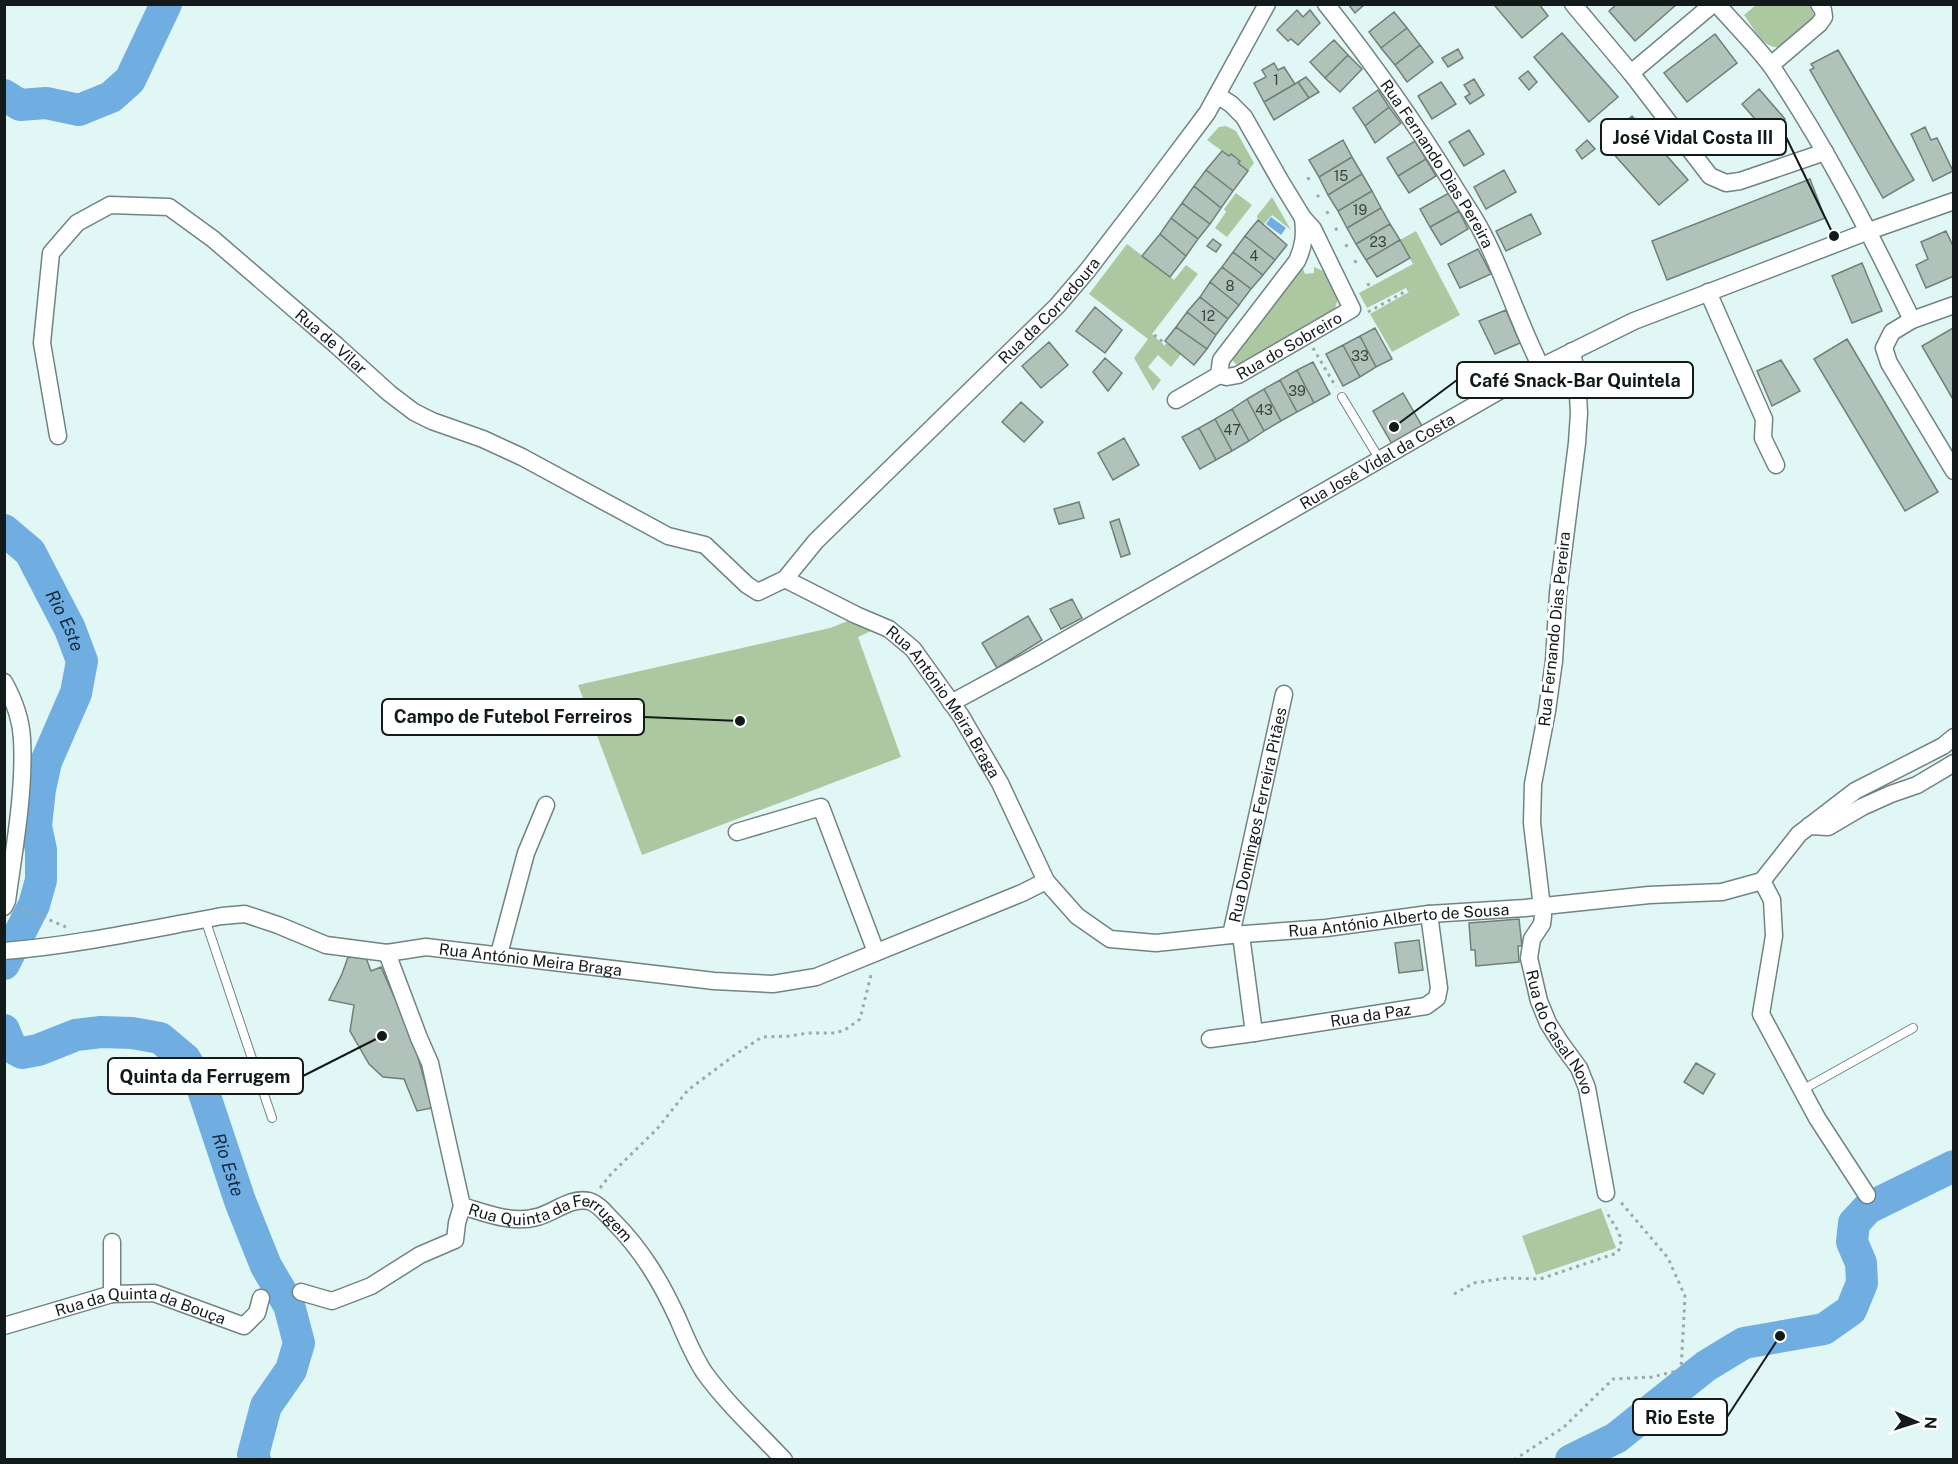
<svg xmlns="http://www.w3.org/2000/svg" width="1958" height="1464" viewBox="0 0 1958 1464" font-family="'Public Sans',sans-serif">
<rect width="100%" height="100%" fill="#e1f7f5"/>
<path fill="#acc8a0" d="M1808,4L1815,16L1811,22L1779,47C1763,49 1753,27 1744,15L1756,5Z
M1226,126L1236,131L1254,163L1248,171L1238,163L1240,160L1231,154L1229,156L1207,140L1219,127Z
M1236,193L1252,205L1227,237L1215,228L1226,212L1224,209Z
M1272,197L1291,230L1272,215L1263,225L1258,220L1257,216Z
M1416,231L1460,315L1392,352L1370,314L1409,292L1406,288L1367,308L1359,293L1413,264L1400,240Z
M1127,244L1174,280L1186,265L1198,274L1152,334L1165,346L1168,344L1181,354L1171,367L1158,355L1148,367L1161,380L1153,391L1134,358L1148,339L1089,294Z
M1314,267L1323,271L1337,292V302L1335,309L1328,316L1243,365H1237L1233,361V354L1298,269H1303L1305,274L1314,273Z
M853,619L871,631L858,637L901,757L642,855L578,685L830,628Z
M1601,1208L1616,1248L1536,1275L1522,1236Z"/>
<path fill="#70aee2" d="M1271,217L1286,228L1281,235L1266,224Z"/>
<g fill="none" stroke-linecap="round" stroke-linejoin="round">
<path stroke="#70aee2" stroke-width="5" d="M4,1049L11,1047"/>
<g stroke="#70aee2" stroke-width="32">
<path d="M4,95L20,105L46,103L79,110L111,97L130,80L166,4"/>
<path id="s1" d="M4,530L30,552L70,629L82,661L76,693L46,762L40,789L36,826L41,850V880L34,905L4,964"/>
<path id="s2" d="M4,1030L11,1047L22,1053L38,1050L76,1035L101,1032L132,1033L160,1038L185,1059L202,1087L240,1201L266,1266L289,1305L299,1343L291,1370L266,1406L253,1455L255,1460"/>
<path d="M1571,1460L1616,1438L1706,1366L1744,1343L1824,1329L1851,1310L1862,1283L1861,1263L1852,1242L1854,1223L1868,1208L1954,1166"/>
</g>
</g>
<path fill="#b0c2b9" stroke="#6f8077" stroke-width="1.5" d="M1348,4H1365L1355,13Z
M1496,4H1539L1548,16L1522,38L1495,6Z
M1617,4H1677L1635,41L1609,11Z
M1297,10L1303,17L1310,10L1320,23L1298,45L1291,39L1288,41L1277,30Z
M1394,12L1407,28L1381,48L1369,32Z
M1407,28L1420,45L1395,65L1381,48Z
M1562,33L1618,97L1589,122L1534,57Z
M1715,34L1737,63L1687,102L1664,73Z
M1334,40L1348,55L1325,78L1310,62Z
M1420,45L1433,62L1407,82L1395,65Z
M1458,49L1463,58L1448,67L1442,58Z
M1838,50L1914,180L1883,198L1810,70L1814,68L1811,64Z
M1348,55L1362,69L1340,92L1325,78Z
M1274,63L1278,70L1284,67L1295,84L1264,102L1254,83L1266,77L1262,70Z
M1528,71L1537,82L1529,90L1519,78Z
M1306,77L1319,92L1309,98L1298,82Z
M1474,79L1484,95L1470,104L1465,97L1470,94L1464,85Z
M1298,82L1309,98L1274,120L1264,102Z
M1441,82L1456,104L1432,119L1418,96Z
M1759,89L1785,119L1768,134L1742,104Z
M1378,90L1389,107L1365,126L1353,108Z
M1389,107L1401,123L1375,143L1365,126Z
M1632,116L1688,180L1659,205L1603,142Z
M1925,127L1931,140L1937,138L1953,171L1933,181L1911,134Z
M1469,130L1484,154L1464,166L1449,142Z
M1343,140L1352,157L1319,177L1309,160Z
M1587,140L1595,149L1582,159L1576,150Z
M1415,141L1426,159L1398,176L1387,158Z
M1222,151L1229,156L1231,154L1240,161L1238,163L1248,171L1233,191L1206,170Z
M1352,157L1362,174L1328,195L1319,177Z
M1426,159L1436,176L1409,193L1398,176Z
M1206,170L1233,191L1221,208L1194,186Z
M1504,170L1516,192L1486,209L1474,187Z
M1362,174L1372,191L1338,211L1328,195Z
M1810,179L1825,218L1667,280L1652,241Z
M1194,186L1221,208L1210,224L1182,203Z
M1372,191L1381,208L1347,228L1338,211Z
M1449,193L1459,211L1430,227L1420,209Z
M1182,203L1210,224L1198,239L1171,218Z
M1381,208L1390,224L1356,244L1347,228Z
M1459,211L1468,229L1441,245L1430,227Z
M1531,214L1541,234L1506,251L1496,231Z
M1171,218L1198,239L1186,256L1160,234Z
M1258,220L1287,245L1275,260L1245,236Z
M1390,224L1400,240L1366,260L1356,244Z
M1946,231L1954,248V276L1926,288L1916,265L1928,259L1921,242Z
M1160,234L1186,256L1170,277L1142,256Z
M1245,236L1275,260L1263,275L1233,252Z
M1213,239L1221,245L1216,252L1207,246Z
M1400,240L1410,258L1377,277L1366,260Z
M1478,249L1491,274L1460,288L1448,264Z
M1233,252L1263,275L1251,289L1222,267Z
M1862,263L1882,311L1852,323L1832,276Z
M1222,267L1251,289L1239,305L1210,282Z
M1210,282L1239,305L1228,319L1200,297Z
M1200,297L1228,319L1216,335L1187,312Z
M1095,307L1122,330L1105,353L1076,331Z
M1506,310L1520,343L1495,354L1479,321Z
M1187,312L1216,335L1207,349L1176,327Z
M1176,327L1207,349L1194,365L1165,341Z
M1375,328L1392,359L1376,367L1360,336Z
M1953,328L1954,330V401L1922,346Z
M1360,336L1376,367L1360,377L1343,345Z
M1847,339L1938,492L1905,511L1814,359Z
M1049,342L1068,365L1041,388L1022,366Z
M1343,345L1360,377L1343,386L1326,354Z
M1105,358L1122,373L1108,391L1093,372Z
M1781,360L1800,391L1772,406L1757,371Z
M1313,362L1330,394L1314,403L1297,370Z
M1297,370L1314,403L1297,412L1280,380Z
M1280,380L1297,412L1281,421L1264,389Z
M1264,389L1281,421L1264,431L1247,399Z
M1403,393L1422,426L1392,444L1373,411Z
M1247,399L1264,431L1249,441L1232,409Z
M1021,402L1043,422L1024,442L1002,422Z
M1232,409L1249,441L1232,451L1215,419Z
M1215,419L1232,451L1216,460L1199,428Z
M1199,428L1216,460L1200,469L1182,437Z
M1124,438L1139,465L1113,480L1098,453Z
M1079,502L1084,518L1059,524L1054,509Z
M1119,519L1130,554L1121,557L1110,522Z
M1072,599L1082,618L1061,629L1050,609Z
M1028,616L1042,640L997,668L982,643Z
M1519,919L1522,946H1518L1519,962L1476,966L1475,950H1471L1469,923Z
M1419,940L1423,970L1399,973L1395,943Z
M348,957L366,958L371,971L381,967L414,1042L432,1108L417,1111L404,1079L383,1077L369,1064L350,1031L354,1005L329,1000L342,974Z
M1696,1063L1715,1074L1703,1094L1684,1082Z"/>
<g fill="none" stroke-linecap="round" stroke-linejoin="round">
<defs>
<path id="lane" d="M1342,397L1380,460
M205,919L272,1118
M1802,1090L1913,1028"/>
<g id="street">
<path id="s3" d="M1326,4C1372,62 1414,121 1452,183C1462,200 1474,216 1483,234C1505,277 1519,324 1541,367"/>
<path d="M1573,4L1631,73L1710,176L1726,183L1740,181L1825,152"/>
<path d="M1717,4C1735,25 1756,45 1772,67C1826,147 1870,233 1912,320"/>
<path d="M1771,65L1819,24L1824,17L1823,10L1819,4"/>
<path d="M1631,73L1713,4"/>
<path d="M1708,292L1764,419L1763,438L1776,465"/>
<path d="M1954,305L1912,320L1892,332L1884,348L1889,363L1954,471"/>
<path id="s4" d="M1572,351L1577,378L1579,413L1577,443L1558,593L1554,661L1547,711L1533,784L1532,823L1543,916L1542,924L1532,939L1529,958L1539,1001L1548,1023L1560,1042L1579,1068L1587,1088L1606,1193"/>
<path d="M1219,375L1221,360L1297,261C1304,246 1305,234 1303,218"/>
<path id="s5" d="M1176,400L1219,375L1227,377L1238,375L1352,309L1313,229L1303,218L1281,182L1244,117L1231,104L1217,95"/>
<path id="s6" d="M58,436L42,343L51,253L77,223L110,205L169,207L213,239L336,345L389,393L414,412L432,421L483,439L522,457L668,536L705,545L747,585L758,592L785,579L816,541L1057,306L1087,271L1147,193L1207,113L1267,4"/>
<path id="s7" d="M785,579L856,615L889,629L913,649L961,716L1000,783L1046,881L1077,916L1110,939L1156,943L1231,935L1326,928L1429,914L1525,908L1649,895L1722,892L1762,881L1799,834L1855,791L1943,746L1954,737"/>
<path d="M4,682C14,700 21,719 22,739C25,790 14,850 7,901L4,907"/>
<path id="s8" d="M951,703L1034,658L1541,367L1634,321L1869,231L1954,201"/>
<path d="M1809,826L1828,827L1862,807L1891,794L1917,785L1954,763"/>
<path d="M737,832L821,807L876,952"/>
<path d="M1762,881L1772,900L1774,936L1761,1014L1817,1118L1867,1195"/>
<path id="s9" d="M1231,935L1284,694"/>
<path id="s10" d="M4,951C78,945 150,929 222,916L245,914L278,925L326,945L387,953L426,947L714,981L773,984L816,977L1022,893L1046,881"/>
<path d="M499,954L526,853L546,805"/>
<path id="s11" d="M1254,1033L1426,1006L1437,998L1439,988L1429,914"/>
<path d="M1210,1039L1254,1033L1241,935"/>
<path id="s12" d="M462,1206C486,1213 512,1224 537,1217C554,1213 570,1197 589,1201C599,1204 606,1214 613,1221C642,1250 661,1282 678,1319C686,1338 693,1355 704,1372C727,1404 757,1431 784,1460"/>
<path d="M301,1292L332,1301L371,1286L420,1255L455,1240L457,1223L462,1206L430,1063L419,1038L387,953"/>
<path d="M112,1294V1242"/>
<path id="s13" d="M4,1326L112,1294L154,1293L244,1326L257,1313L261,1298"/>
</g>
</defs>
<use href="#lane" stroke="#718483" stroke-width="10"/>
<use href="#street" stroke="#718483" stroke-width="19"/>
<path stroke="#99aaa9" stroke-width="3" stroke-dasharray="3 4.5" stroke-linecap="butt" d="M1307,179L1310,178
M1317,197L1319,195
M1326,213L1329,212
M1335,230L1338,228
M1345,246L1348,245
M1354,262L1357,261
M1367,285L1370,284
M1368,312L1408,290
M1154,335L1167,345
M1313,348L1336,387
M22,908L66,927
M600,1188L611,1174L657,1129L688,1090L736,1054L762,1037L790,1036L808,1033H835L845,1030L860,1019L872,971
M1454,1294L1474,1283L1507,1278L1540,1279L1617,1253C1628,1237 1612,1225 1606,1210
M1514,1460L1564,1427L1613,1379L1652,1377L1681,1370L1685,1296L1668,1258L1619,1200"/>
<use href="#lane" stroke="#fff" stroke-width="8"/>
<use href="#street" stroke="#fff" stroke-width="16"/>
</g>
<g text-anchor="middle" stroke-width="6" stroke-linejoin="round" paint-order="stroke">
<g font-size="14" fill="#3a4442">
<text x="1276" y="85">1</text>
<text x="1341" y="181">15</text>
<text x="1360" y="215">19</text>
<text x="1378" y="247">23</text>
<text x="1254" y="261">4</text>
<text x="1230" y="291">8</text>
<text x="1208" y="321">12</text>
<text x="1360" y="361">33</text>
<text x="1297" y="396">39</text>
<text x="1264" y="415">43</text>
<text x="1232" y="435">47</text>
</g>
<g font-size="16" fill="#121a1a" stroke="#fff">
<text dy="6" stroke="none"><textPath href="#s3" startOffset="195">Rua Fernando Dias Pereira</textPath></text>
<text dy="6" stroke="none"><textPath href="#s6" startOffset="1440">Rua da Corredoura</textPath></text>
<text dy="6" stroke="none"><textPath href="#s6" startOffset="532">Rua de Vilar</textPath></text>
<text dy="6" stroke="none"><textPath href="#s5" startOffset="128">Rua do Sobreiro</textPath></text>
<text dy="6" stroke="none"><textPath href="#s8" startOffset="490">Rua José Vidal da Costa</textPath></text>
<text transform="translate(1554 629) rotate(-84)" y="6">Rua Fernando Dias Pereira</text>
<text dy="6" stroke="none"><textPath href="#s7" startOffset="207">Rua António Meira Braga</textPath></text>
<text dy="6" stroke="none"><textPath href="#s9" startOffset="123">Rua Domingos Ferreira Pitães</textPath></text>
<text dy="6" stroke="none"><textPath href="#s7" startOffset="792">Rua António Alberto de Sousa</textPath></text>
<text dy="6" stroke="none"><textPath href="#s10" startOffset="537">Rua António Meira Braga</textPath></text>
<text dy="6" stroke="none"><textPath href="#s11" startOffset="118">Rua da Paz</textPath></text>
<text dy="6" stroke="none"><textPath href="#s4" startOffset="696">Rua do Casal Novo</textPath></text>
<text dy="6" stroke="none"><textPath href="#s12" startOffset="98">Rua Quinta da Ferrugem</textPath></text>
<text dy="6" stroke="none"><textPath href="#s13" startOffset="142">Rua da Quinta da Bouça</textPath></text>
</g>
<g font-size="18" font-style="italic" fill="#102c41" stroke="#fff">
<text dy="6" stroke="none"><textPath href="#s1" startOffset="111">Rio Este</textPath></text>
<text dy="6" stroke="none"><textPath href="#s2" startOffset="320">Rio Este</textPath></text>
</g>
</g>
<path fill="none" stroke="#121a1a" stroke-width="2" d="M1834 236L1786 137M1394 427L1457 380M740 721L644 717M382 1036L303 1076M1780 1336L1727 1417"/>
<g fill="#121a1a" stroke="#fff" stroke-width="2">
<circle cx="1834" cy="236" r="6"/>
<circle cx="1394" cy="427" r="6"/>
<circle cx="740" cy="721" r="6"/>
<circle cx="382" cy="1036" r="6"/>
<circle cx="1780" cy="1336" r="6"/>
</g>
<g fill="#fff" stroke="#121a1a" stroke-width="2">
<rect x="1601" y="119" width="185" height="36" rx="6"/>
<rect x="1457" y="362" width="236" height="36" rx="6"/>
<rect x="382" y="699" width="262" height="36" rx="6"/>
<rect x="108" y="1058" width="195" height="36" rx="6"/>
<rect x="1633" y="1399" width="94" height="36" rx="6"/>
</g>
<g font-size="18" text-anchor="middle" font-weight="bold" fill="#121a1a">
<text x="1693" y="144">José Vidal Costa III</text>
<text x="1575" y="387">Café Snack-Bar Quintela</text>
<text x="513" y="723">Campo de Futebol Ferreiros</text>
<text x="205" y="1083">Quinta da Ferrugem</text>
<text x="1680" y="1424">Rio Este</text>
</g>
<rect width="1958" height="1464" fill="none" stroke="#121a1a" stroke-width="12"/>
<g transform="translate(1916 1422) rotate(93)" stroke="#ffffff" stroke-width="4.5" paint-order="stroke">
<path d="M0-4.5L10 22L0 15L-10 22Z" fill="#121a1a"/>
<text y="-9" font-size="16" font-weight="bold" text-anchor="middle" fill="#121a1a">N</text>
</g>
</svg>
